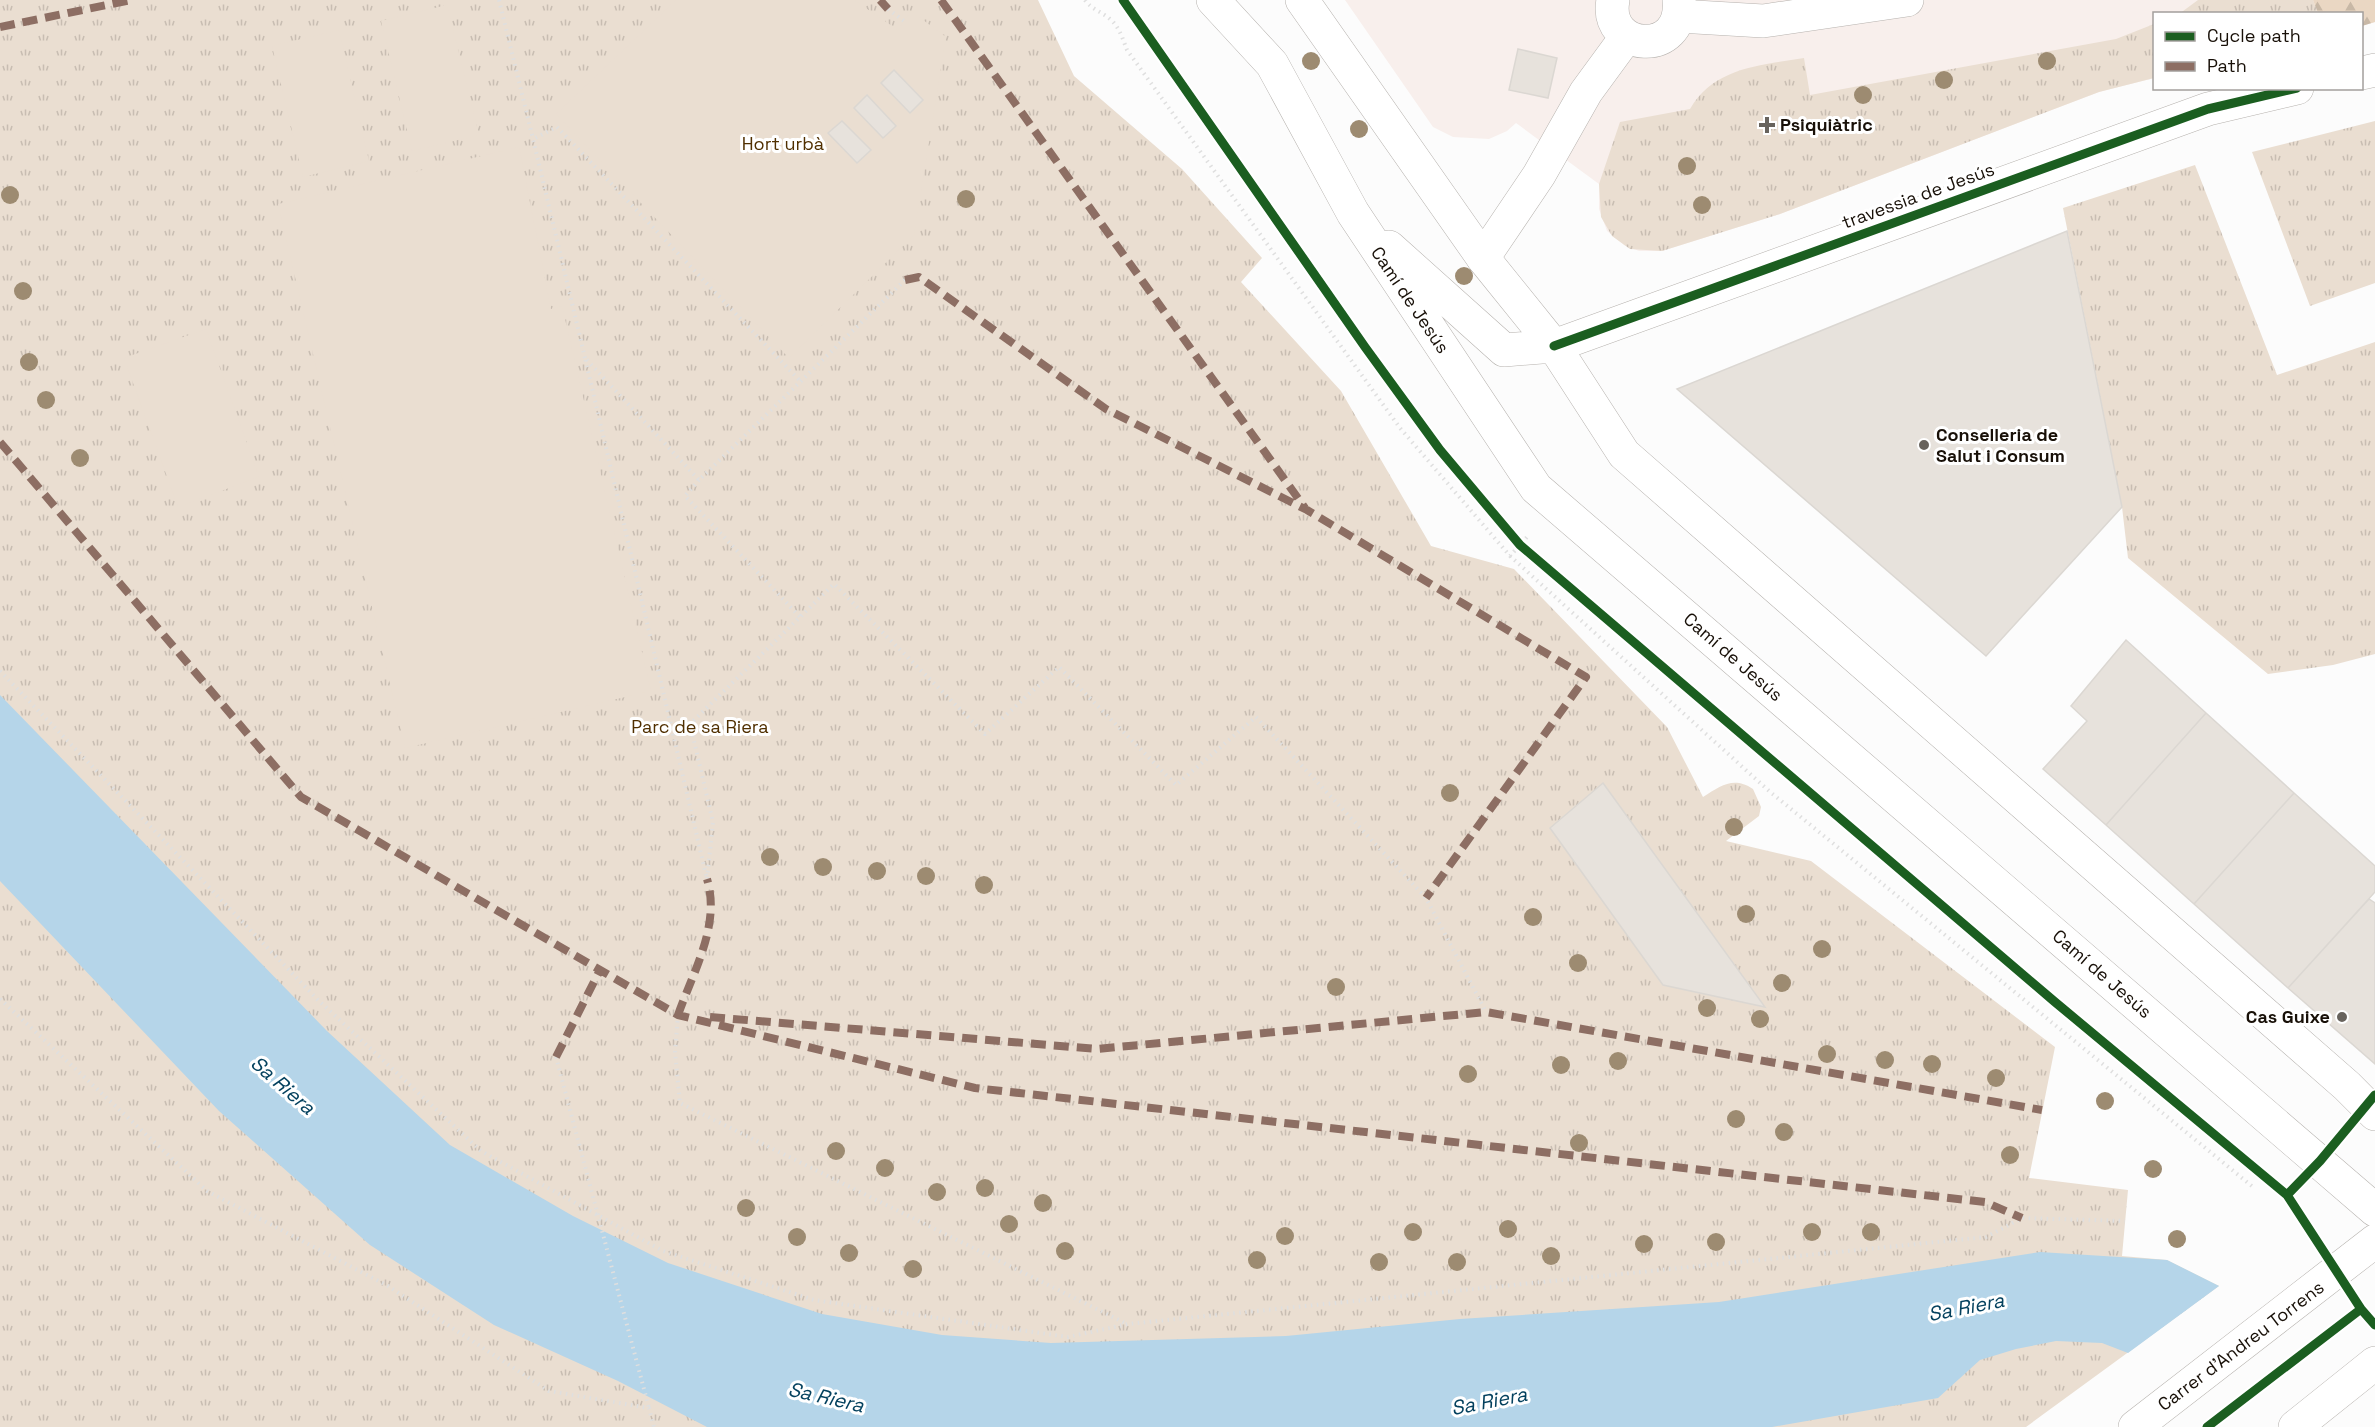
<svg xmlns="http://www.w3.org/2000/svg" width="2375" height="1427" viewBox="0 0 2375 1427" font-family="'Space Grotesk',sans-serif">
<defs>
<pattern id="grass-tufts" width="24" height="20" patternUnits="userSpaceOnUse" patternTransform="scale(1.5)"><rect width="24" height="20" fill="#eaded1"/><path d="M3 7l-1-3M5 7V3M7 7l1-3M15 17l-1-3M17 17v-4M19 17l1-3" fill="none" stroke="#c8bdb2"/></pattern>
<pattern id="forest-firs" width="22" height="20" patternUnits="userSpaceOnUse" patternTransform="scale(1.5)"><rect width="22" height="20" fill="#ead7c3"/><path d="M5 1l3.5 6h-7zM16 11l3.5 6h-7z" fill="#c8b8a6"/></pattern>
</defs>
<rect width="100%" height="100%" fill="#fcfcfc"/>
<path fill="#f8efec" d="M1345,0H2375V22L2362,26V14H2154V78L2099,92L1780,214L1662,251H1639L1624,245L1607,231L1599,209V184L1516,123L1507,131L1489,139L1453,137L1433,127Z"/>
<path fill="url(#grass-tufts)" d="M0,0H1038L1074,76L1182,169L1262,258L1241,282L1341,391L1431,546L1514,569L1667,727L1703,797C1721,786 1733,776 1753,789L1761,807L1759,816L1726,841L1811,861L2055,1047L2029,1178L2128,1190L2122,1256L2167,1260L2219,1286L2026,1427H0Z
M2198,0H2313L2318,13L2179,14Z
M2154,24V78L2099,92L1780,214L1662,251L1630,249L1612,236L1601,217L1599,184L1620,122L1690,109C1714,67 1761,65 1804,58L1810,95L2116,39Z
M2375,121V283L2310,306L2252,152Z
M2195,165L2277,375L2375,342V654L2333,665L2268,674L2128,558L2122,507L2063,208Z"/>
<path fill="url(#forest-firs)" d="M2313,0H2375V22L2362,26V14L2318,13Z"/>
<path fill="#eaded1" d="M676,0H854L898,30L911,11L946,37L914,235L789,358L556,114Z
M447,5L479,135L412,151L381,21Z
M339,30L369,161L303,177L272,46Z
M519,147L551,309L562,306L651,691L405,748L278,204Z
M206,329L259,477L178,507L124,358Z"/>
<path fill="#b5d5e9" d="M0,695L327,1031L450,1145L573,1216L668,1263L822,1314L942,1335L1051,1343L1286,1336L1460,1319L1719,1302L2040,1252L2167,1260L2219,1286L2128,1353L2102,1343L2056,1341L2016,1349L1980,1360L1938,1398L1772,1427H707L618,1381L494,1325L370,1245L219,1111L0,881Z"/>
<path fill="#e7e2dc" stroke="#dbd7d2" stroke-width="1.5" d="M1518,49L1557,58L1548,98L1509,90Z
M894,70L923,100L910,113L881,83Z
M867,95L896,126L883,138L854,108Z
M842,121L871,150L857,163L828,133Z
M2067,231L2122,507L1986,656L1677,389Z
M2126,640L2206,713L2106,825L2043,769L2087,721L2071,706Z
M2206,713L2294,793L2194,904L2106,825Z
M1603,783L1765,1007L1663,985L1550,828Z
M2294,793L2375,866V892L2288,988L2194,904Z
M2369,899L2375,903V1064L2288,988Z"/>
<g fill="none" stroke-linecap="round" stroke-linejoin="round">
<defs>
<path id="minor" d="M1613,0C1603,52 1685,58 1679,0
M1679,16L1763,21L1907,0
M2362,73L2375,70
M1483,258L1539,175L1586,92L1627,36
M1554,346L2208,109L2297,88
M2135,1427L2375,1241
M2295,1427L2375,1363"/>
<path id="major" d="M1213,0L1272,64L1353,213L1536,488L2375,1210
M1302,0L1483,258L1554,346L1624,454L2347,1086L2375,1114
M1389,247L1504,350L1554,346"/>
</defs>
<use href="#minor" stroke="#b6b2ae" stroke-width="34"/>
<use href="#major" stroke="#b6b2ae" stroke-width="34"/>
<path stroke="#dfdfdf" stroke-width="4" stroke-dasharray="1.5 4.5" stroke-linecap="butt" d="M499,0L533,139
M1085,0C1092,10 1103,12 1111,20C1120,28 1123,40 1127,50L1400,428L1510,556L1527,537
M888,9L904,21
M905,280L699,480L585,358L707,879L713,822L690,724L834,584L985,734L1059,667L1176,785L1256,717L1426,898L1486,1012
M585,358L533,139L557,127L802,383
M699,480L685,496L800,617
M1510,556L1769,791L2253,1187
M0,671L317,999L481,1151L663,1251L814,1300L1068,1337L1128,1324L1986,1237L2022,1218L2125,1221
M0,999L207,1191L388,1286L549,1391L649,1408L654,1427
M678,1015L675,1052L680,1103L1127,1324"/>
<use href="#minor" stroke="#fff" stroke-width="33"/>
<use href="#major" stroke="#fff" stroke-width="33"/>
<path stroke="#dfdfdf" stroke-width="4" stroke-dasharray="1.5 4.5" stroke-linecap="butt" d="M556,1057L649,1408"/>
<path stroke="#8d6e63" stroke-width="8" stroke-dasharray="15 8" stroke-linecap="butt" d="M880,0L888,9
M941,0L1305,508
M0,27L131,0
M905,280L919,277L1106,409L1307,510L1586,677L1426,898
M0,442L301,797L678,1015L975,1088L1985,1202L2022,1218
M678,1015C693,972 721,925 707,879
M710,1017L1097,1049L1486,1012L2042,1110
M556,1057L600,970"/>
<defs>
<path id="cycleway" d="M1123,0L1365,347L1440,450L1520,545L2055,1002L2287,1195L2361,1309L2375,1325
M1554,346L2208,109L2297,88
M2287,1195L2320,1161L2375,1095
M2207,1427L2361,1309"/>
</defs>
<use href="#cycleway" stroke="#fff" stroke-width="13"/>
<use href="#cycleway" stroke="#1b5e20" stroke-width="9"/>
</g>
<g fill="#9d8b71">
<circle cx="1311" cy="61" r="9"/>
<circle cx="2047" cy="61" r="9"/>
<circle cx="1944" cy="80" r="9"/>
<circle cx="1863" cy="95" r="9"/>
<circle cx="1359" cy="129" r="9"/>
<circle cx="1687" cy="166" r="9"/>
<circle cx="10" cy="195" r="9"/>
<circle cx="966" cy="199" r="9"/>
<circle cx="1702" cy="205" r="9"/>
<circle cx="1464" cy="276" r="9"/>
<circle cx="23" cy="291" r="9"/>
<circle cx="29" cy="362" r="9"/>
<circle cx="46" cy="400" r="9"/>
<circle cx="80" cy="458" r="9"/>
<circle cx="1450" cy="793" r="9"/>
<circle cx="1734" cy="827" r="9"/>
<circle cx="770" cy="857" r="9"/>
<circle cx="823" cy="867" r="9"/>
<circle cx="877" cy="871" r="9"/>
<circle cx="926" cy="876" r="9"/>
<circle cx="984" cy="885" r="9"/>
<circle cx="1746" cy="914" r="9"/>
<circle cx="1533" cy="917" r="9"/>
<circle cx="1822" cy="949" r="9"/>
<circle cx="1578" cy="963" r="9"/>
<circle cx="1782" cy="983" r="9"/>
<circle cx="1336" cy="987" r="9"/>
<circle cx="1707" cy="1008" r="9"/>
<circle cx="1760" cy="1019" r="9"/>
<circle cx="1827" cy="1054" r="9"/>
<circle cx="1885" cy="1060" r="9"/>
<circle cx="1618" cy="1061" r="9"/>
<circle cx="1932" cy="1064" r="9"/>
<circle cx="1561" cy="1065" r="9"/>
<circle cx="1468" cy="1074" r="9"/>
<circle cx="1996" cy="1078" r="9"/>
<circle cx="2105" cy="1101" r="9"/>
<circle cx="1736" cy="1119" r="9"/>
<circle cx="1784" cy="1132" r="9"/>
<circle cx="1579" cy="1143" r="9"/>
<circle cx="836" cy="1151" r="9"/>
<circle cx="2010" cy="1155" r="9"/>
<circle cx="885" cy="1168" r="9"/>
<circle cx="2153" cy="1169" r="9"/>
<circle cx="985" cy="1188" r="9"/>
<circle cx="937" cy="1192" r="9"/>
<circle cx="1043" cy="1203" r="9"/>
<circle cx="746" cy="1208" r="9"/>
<circle cx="1009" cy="1224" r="9"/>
<circle cx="1508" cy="1229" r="9"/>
<circle cx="1413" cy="1232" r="9"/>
<circle cx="1812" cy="1232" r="9"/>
<circle cx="1871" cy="1232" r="9"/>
<circle cx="1285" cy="1236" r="9"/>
<circle cx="797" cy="1237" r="9"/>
<circle cx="2177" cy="1239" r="9"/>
<circle cx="1716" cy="1242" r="9"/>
<circle cx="1644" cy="1244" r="9"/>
<circle cx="1065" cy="1251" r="9"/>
<circle cx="849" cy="1253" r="9"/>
<circle cx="1551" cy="1256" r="9"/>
<circle cx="1257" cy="1260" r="9"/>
<circle cx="1379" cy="1262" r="9"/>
<circle cx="1457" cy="1262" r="9"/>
<circle cx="913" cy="1269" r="9"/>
</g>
<g fill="#68635d" stroke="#fff" stroke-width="2">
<path d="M1764 116h6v6h6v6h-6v6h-6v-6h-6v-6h6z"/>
<circle cx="1924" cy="445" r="6"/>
<circle cx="2342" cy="1017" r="6"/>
</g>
<g text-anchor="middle" stroke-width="6" stroke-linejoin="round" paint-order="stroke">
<g font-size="18" font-weight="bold" fill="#181008" stroke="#fff" text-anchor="start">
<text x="1780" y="131">Psiquiàtric</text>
<text x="1936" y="441">Conselleria de<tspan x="1936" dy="21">Salut i Consum</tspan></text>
<text x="2330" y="1023" text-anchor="end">Cas Guixe</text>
</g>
<g font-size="18" fill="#502f00" stroke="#fff">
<text x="783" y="150">Hort urbà</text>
<text x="700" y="733">Parc de sa Riera</text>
</g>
<g font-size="18" fill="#181008" stroke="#fff">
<text transform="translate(1918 196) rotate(-20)" y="6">travessia de Jesús</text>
<text transform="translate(1410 300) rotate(56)" y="6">Camí de Jesús</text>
<text transform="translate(1733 657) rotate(41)" y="6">Camí de Jesús</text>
<text transform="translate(2102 974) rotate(41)" y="6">Camí de Jesús</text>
<text transform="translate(2241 1346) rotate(-37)" y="6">Carrer d'Andreu Torrens</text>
</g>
<g font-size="20" font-style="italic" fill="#04415e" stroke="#fff">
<text transform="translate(283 1085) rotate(41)" y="7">Sa Riera</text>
<text transform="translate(1966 1307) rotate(-11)" y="7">Sa Riera</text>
<text transform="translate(826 1397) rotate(13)" y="7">Sa Riera</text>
<text transform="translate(1489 1401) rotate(-11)" y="7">Sa Riera</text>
</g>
</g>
<rect x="2153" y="12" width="210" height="78" fill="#ffffff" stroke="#a39f9c" stroke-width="1.5"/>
<rect x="2165" y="32" width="30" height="9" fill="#1b5e20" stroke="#a39f9c" stroke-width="1.5"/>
<text x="2207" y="42" font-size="18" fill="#181008">Cycle path</text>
<rect x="2165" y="62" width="30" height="9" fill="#8d6e63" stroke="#a39f9c" stroke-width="1.5"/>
<text x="2207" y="72" font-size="18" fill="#181008">Path</text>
</svg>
